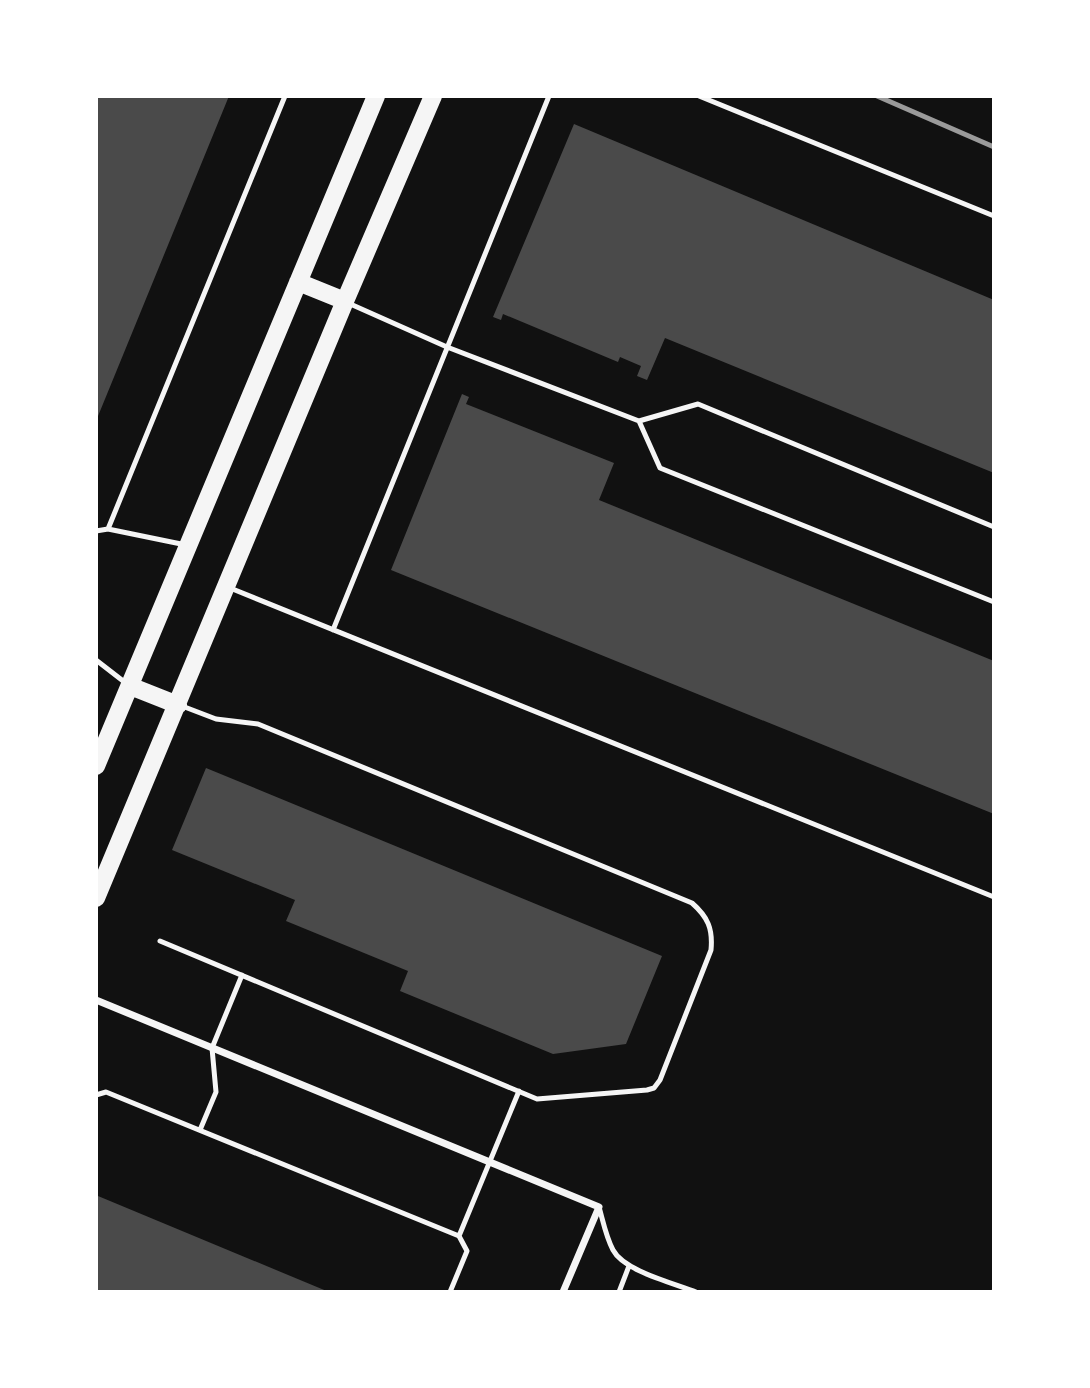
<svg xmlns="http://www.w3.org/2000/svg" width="1090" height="1388" viewBox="0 0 1090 1388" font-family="'Nunito Sans',sans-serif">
<rect width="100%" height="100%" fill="#111"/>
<path fill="#4a4a4a" d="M96,96H229L96,421Z
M574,124L994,300V473L665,338L647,380L637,376L641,366L620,357L618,362L503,314L501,320L493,317Z
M462,394L469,397L466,404L614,463L599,500L994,661V814L391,570Z
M206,768L662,956L626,1044L553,1054L400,991L408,971L286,921L295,900L172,850Z
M98,1196L329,1292H96Z"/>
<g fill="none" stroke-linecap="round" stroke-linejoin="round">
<path stroke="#f5f5f5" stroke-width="5" d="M699,96L994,216
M348,303L447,347L639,421L660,468L994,602
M639,421L698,404L994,527
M108,529L285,96
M96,531L108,529L186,545
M230,588L994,897
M333,630L549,96
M96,660L127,684
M160,941L537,1099L647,1090L654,1088L660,1080L711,950C713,929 708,917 692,903L258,724L216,719L182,706
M96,1095L106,1092L459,1236
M200,1130L216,1092L212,1048L242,975
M599,1207C603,1221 606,1237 613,1250C624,1271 673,1283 696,1292
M450,1292L467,1251L459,1236L519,1091
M619,1292L629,1266"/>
<path stroke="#f5f5f5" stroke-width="7" d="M96,1000L599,1207L563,1292"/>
<path stroke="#f5f5f5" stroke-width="18" d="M298,282L345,301
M130,686L178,705
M96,766L376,96
M96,898L345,301L433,96"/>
<path stroke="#9a9a9a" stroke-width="5" d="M877,96L994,147
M994,1292V1291"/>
</g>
<rect width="1090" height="1388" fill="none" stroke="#ffffff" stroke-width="196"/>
</svg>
